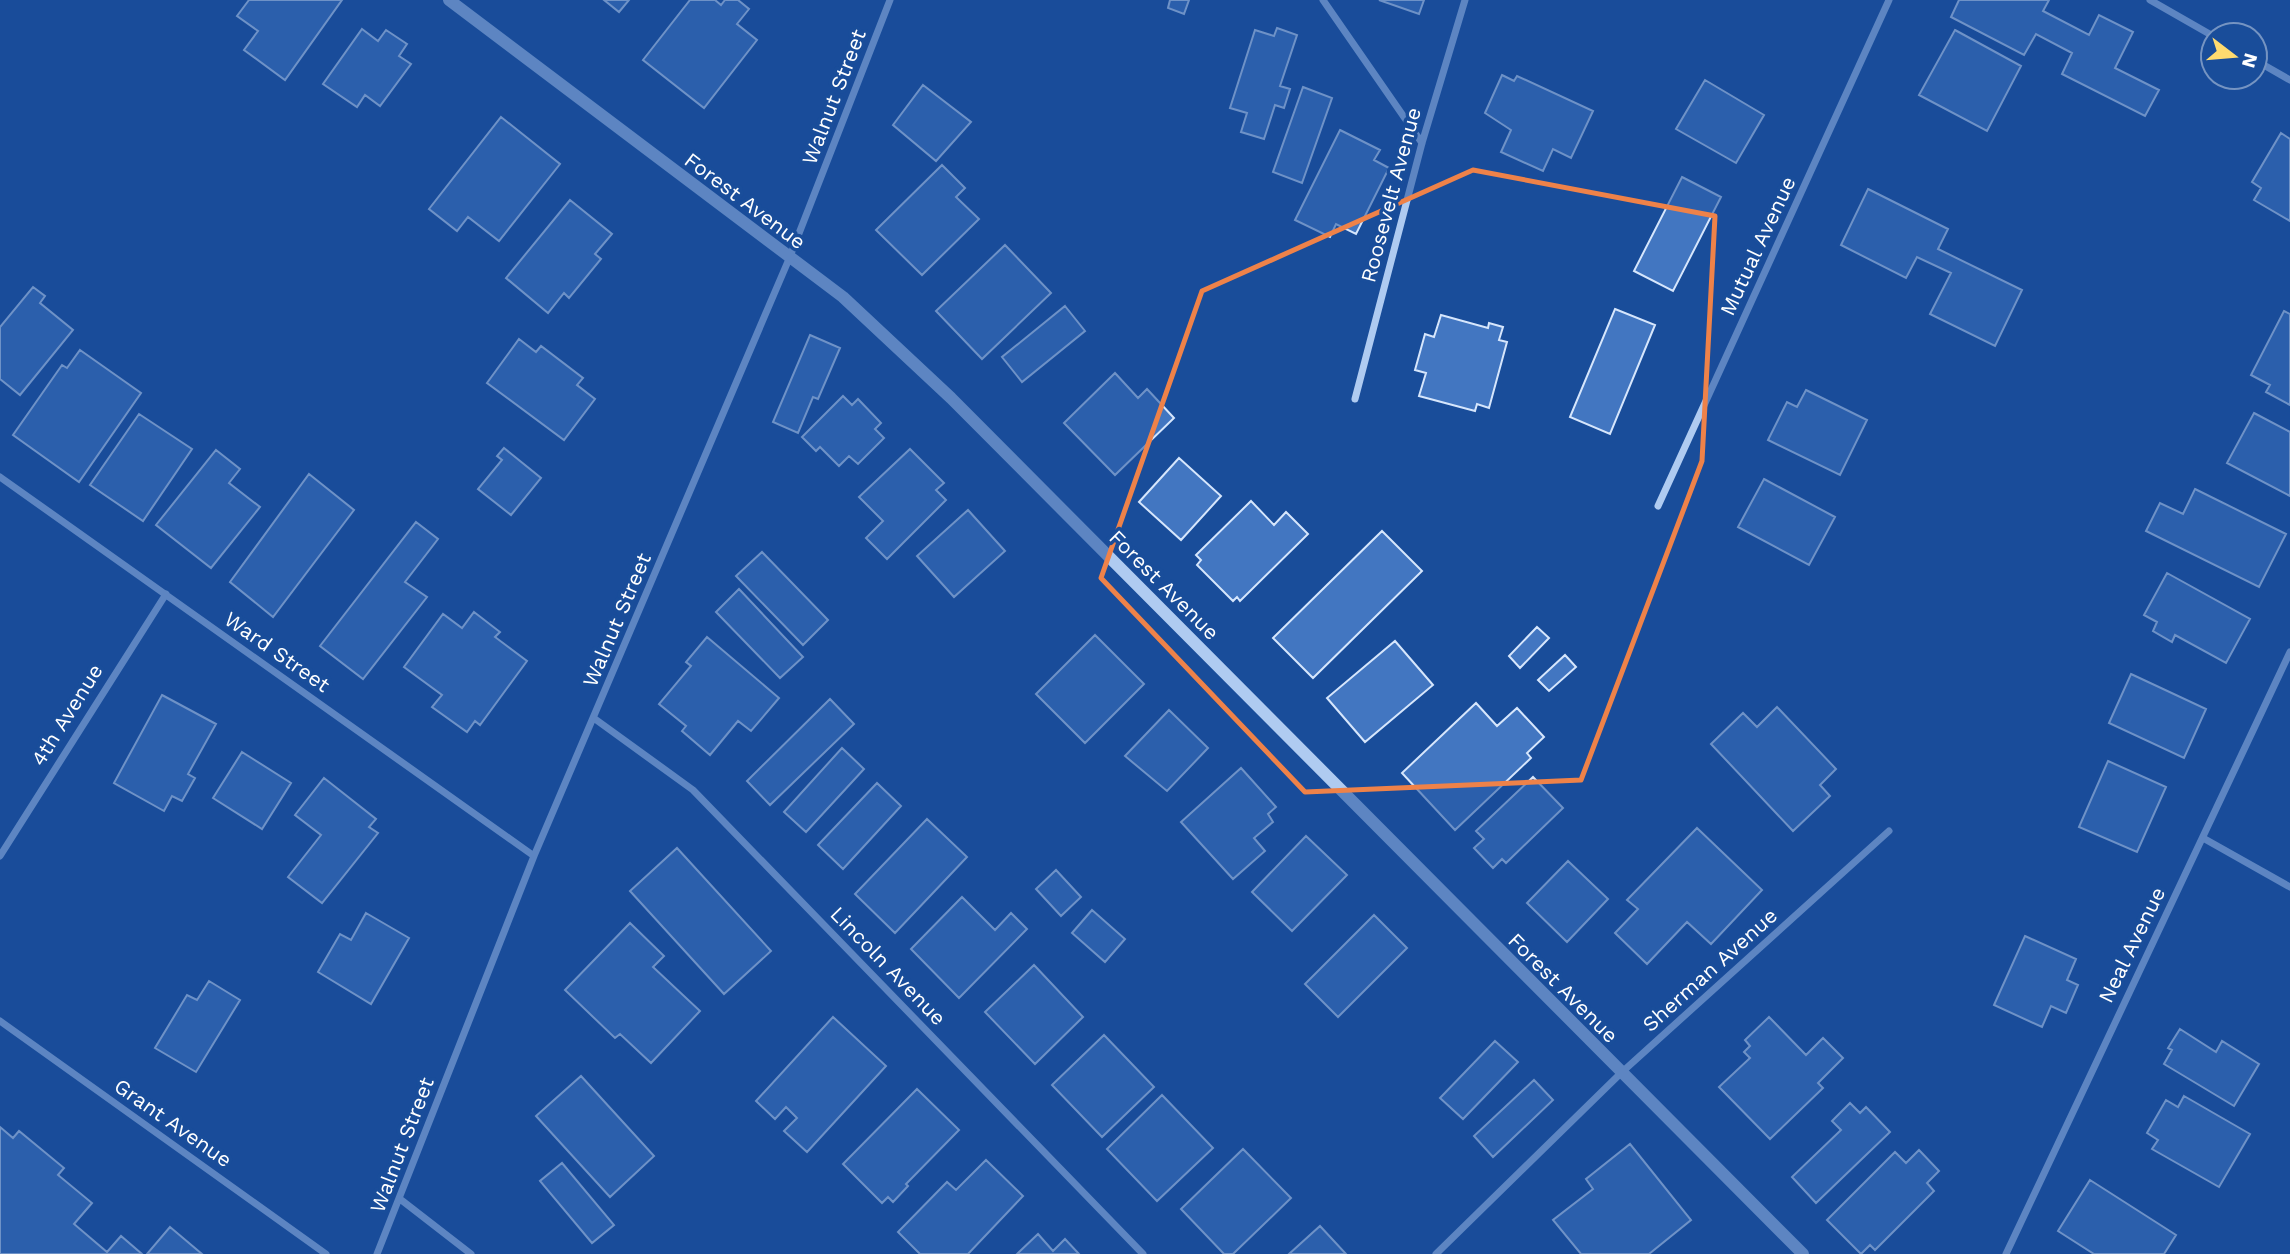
<svg xmlns="http://www.w3.org/2000/svg" width="2290" height="1254" viewBox="0 0 2290 1254" font-family="'Work Sans',sans-serif">
<rect width="100%" height="100%" fill="#194d9a"/>
<path fill="#4276c1" stroke="#d6e6fc" stroke-width="2" d="M249,0H342L285,80L244,50L258,31L237,16Z
M604,0H629L619,12Z
M690,0H715L721,5L725,0H738L749,9L737,24L757,40L704,108L643,60Z
M1170,0H1189L1184,14L1168,8Z
M1379,0H1424L1419,14Z
M1959,0H2049L2043,11L2089,35L2099,15L2133,32L2115,68L2159,90L2145,116L2062,74L2072,53L2036,34L2024,55L1951,17Z
M1277,28L1297,35L1280,86L1290,89L1284,108L1275,105L1264,139L1241,132L1247,113L1230,108L1255,30L1274,36Z
M362,29L378,41L386,30L407,44L399,56L411,64L380,106L365,95L357,107L323,84Z
M1955,30L2021,66L1987,131L1919,95Z
M1502,75L1514,81L1517,76L1593,111L1571,158L1553,149L1543,171L1501,152L1511,130L1485,113Z
M1705,80L1764,115L1736,163L1676,129Z
M923,85L971,122L936,161L893,125Z
M1303,87L1332,98L1302,183L1273,172Z
M501,117L560,164L499,241L468,217L457,231L429,209Z
M1340,130L1380,150L1374,160L1389,168L1356,234L1336,224L1330,237L1295,220Z
M2281,133L2290,139V221L2254,200L2261,188L2252,182Z
M942,165L965,188L956,197L979,219L922,275L876,230Z
M1682,177L1721,197L1673,291L1634,271Z
M1868,189L1948,229L1938,249L2022,290L1995,346L1930,314L1951,273L1917,257L1906,278L1841,245Z
M570,200L612,234L595,254L601,259L569,298L564,293L548,313L506,278Z
M1005,245L1051,293L982,359L936,311Z
M33,287L45,296L40,303L73,330L20,395L0,379V327Z
M1065,306L1085,331L1022,382L1002,357Z
M1615,309L1655,325L1610,434L1570,417Z
M2284,311L2290,314V405L2266,392L2270,385L2251,375Z
M1441,315L1488,328L1489,323L1503,327L1499,340L1507,342L1489,408L1477,404L1475,411L1419,396L1426,373L1415,370L1425,334L1434,337Z
M810,335L840,348L818,399L813,397L798,433L773,422Z
M519,339L536,352L541,346L583,378L577,385L595,399L564,440L487,383Z
M80,350L141,393L79,482L13,435L62,365L67,368Z
M1115,373L1138,398L1147,389L1174,418L1115,475L1064,423Z
M1806,390L1867,420L1840,475L1768,440L1787,402L1797,407Z
M843,396L852,405L858,399L881,423L875,429L884,438L858,464L849,456L839,466L820,447L816,451L802,437Z
M2254,413L2290,432V496L2227,463Z
M139,414L192,449L143,521L90,485Z
M504,448L541,478L511,515L478,489L502,460L497,456Z
M910,449L944,483L936,490L946,500L887,559L866,538L883,521L859,497Z
M216,450L240,469L229,483L260,507L211,568L156,525Z
M1179,458L1221,496L1181,540L1139,502Z
M309,474L354,510L273,617L230,582Z
M1764,479L1835,517L1809,565L1738,527Z
M2195,489L2286,534L2259,587L2146,531L2160,503L2183,514Z
M1251,501L1274,525L1286,512L1308,534L1240,601L1237,597L1233,601L1197,565L1201,560L1196,555Z
M968,510L1005,551L954,597L917,556Z
M416,522L438,539L405,582L427,597L363,679L320,646Z
M1382,531L1422,571L1313,678L1273,638Z
M762,552L828,620L803,645L736,576Z
M2167,573L2250,619L2226,663L2175,635L2172,642L2153,631L2157,622L2144,615Z
M739,589L803,657L780,678L716,612Z
M474,612L500,632L495,637L527,661L480,725L475,721L467,732L432,707L442,695L404,667L443,614L462,628Z
M1537,627L1549,638L1520,668L1509,656Z
M1095,635L1144,684L1085,743L1036,694Z
M707,637L779,698L751,731L738,721L710,755L682,731L686,726L659,704L691,666L686,662Z
M1395,641L1433,685L1365,742L1327,698Z
M1565,655L1576,667L1549,691L1538,680Z
M2131,674L2206,709L2184,758L2109,723Z
M162,695L216,724L188,774L195,778L182,801L172,796L164,811L114,783Z
M830,699L854,724L770,805L747,781Z
M1476,703L1497,726L1517,708L1544,737L1527,753L1531,758L1455,830L1402,773Z
M1777,707L1836,769L1820,785L1830,796L1793,831L1711,744L1743,713L1757,727Z
M1169,710L1208,748L1167,791L1125,756Z
M842,748L864,769L806,832L784,812Z
M242,752L291,783L262,829L213,798Z
M2108,761L2166,787L2137,852L2079,827Z
M1241,768L1276,807L1268,814L1273,822L1254,838L1265,851L1233,879L1181,822Z
M1533,777L1563,808L1506,863L1502,859L1493,868L1474,848L1484,839L1476,831Z
M324,778L376,819L369,827L378,833L322,903L288,877L321,835L295,815Z
M877,783L901,806L843,869L818,845Z
M927,819L967,857L895,933L855,894Z
M1697,828L1762,890L1711,944L1687,922L1647,964L1615,933L1638,909L1627,900Z
M1306,836L1347,875L1292,931L1252,892Z
M677,848L771,951L724,994L630,891Z
M1568,861L1608,899L1567,942L1527,903Z
M1056,870L1081,897L1061,916L1036,889Z
M962,897L995,930L1011,913L1027,929L959,998L911,949Z
M1092,910L1125,939L1105,962L1072,933Z
M366,913L409,938L371,1004L318,972L340,934L351,940Z
M1374,915L1407,948L1338,1017L1305,984Z
M630,923L664,956L653,967L700,1011L651,1063L620,1034L615,1038L565,990Z
M2025,936L2076,959L2067,980L2078,985L2066,1013L2051,1006L2042,1027L1994,1005Z
M1034,965L1083,1017L1035,1064L985,1012Z
M209,981L240,1000L196,1072L155,1048L187,995L197,1000Z
M833,1017L886,1066L807,1152L784,1131L797,1118L786,1107L775,1119L756,1101Z
M1769,1017L1806,1055L1823,1038L1843,1058L1818,1083L1823,1088L1770,1139L1719,1087L1750,1058L1744,1052L1750,1046L1745,1040Z
M2180,1029L2216,1052L2222,1041L2259,1064L2234,1106L2164,1064L2172,1050L2168,1048Z
M1104,1035L1154,1087L1102,1137L1052,1085Z
M1495,1041L1518,1062L1463,1119L1440,1098Z
M581,1076L654,1156L610,1197L536,1116Z
M1534,1080L1553,1100L1493,1157L1474,1136Z
M917,1089L959,1130L906,1184L908,1186L893,1202L888,1197L882,1203L843,1164Z
M1162,1095L1213,1148L1157,1201L1107,1149Z
M2184,1096L2250,1134L2219,1187L2152,1149L2158,1140L2147,1133L2166,1100L2178,1107Z
M1850,1103L1860,1113L1866,1107L1890,1132L1816,1203L1792,1177L1841,1130L1832,1121Z
M0,1127L13,1138L19,1131L64,1168L58,1175L92,1203L74,1224L107,1252L121,1236L142,1254H0Z
M1630,1144L1691,1220L1649,1254H1581L1553,1220L1593,1189L1586,1179Z
M1243,1149L1291,1198L1233,1254H1224L1181,1209Z
M1919,1150L1939,1171L1927,1183L1934,1191L1875,1250L1870,1245L1861,1254L1827,1220L1895,1152L1906,1163Z
M986,1160L1023,1196L968,1254H920L898,1232L947,1182L956,1190Z
M562,1163L614,1225L592,1243L540,1181Z
M2090,1180L2176,1235L2164,1254H2094L2058,1231Z
M1320,1226L1346,1254H1289Z
M170,1227L202,1254H147Z
M1038,1234L1053,1251L1065,1239L1079,1254H1017Z"/>
<g fill="none" stroke-linecap="round" stroke-linejoin="round">
<path stroke="#afcbf1" stroke-width="7" d="M1323,0L1422,143
M2150,0L2213,36
M2255,60L2290,80
M1355,399L1422,143L1465,0
M0,477L534,856
M1658,506L1889,0
M595,719L693,790L1143,1254
M2203,838L2290,887
M0,856L166,594
M0,1021L326,1254
M400,1199L471,1254
M377,1254L534,856L789,259L890,0
M1436,1254L1621,1073L1889,831
M2006,1254L2290,652"/>
<path stroke="#afcbf1" stroke-width="12" d="M449,0L843,297L951,398L1803,1254"/>
</g>
<path d="M0 0H2290V1254H0ZM1473,170L1715,216L1702,461L1581,780L1305,792L1101,578L1202,291Z" fill="#194d9a" fill-opacity=".55" fill-rule="evenodd"/>
<path fill="none" stroke="#ee8249" stroke-width="5" stroke-linejoin="round" d="M1473,170L1715,216L1702,461L1581,780L1305,792L1101,578L1202,291Z"/>
<g text-anchor="middle" stroke-width="7" stroke-linejoin="round" paint-order="stroke">
<g font-size="21" fill="#fff" stroke="#194d9a">
<text transform="translate(834 97) rotate(-69)" y="7">Walnut Street</text>
<text transform="translate(1391 195) rotate(-75)" y="7">Roosevelt Avenue</text>
<text transform="translate(745 201) rotate(37)" y="7">Forest Avenue</text>
<text transform="translate(1758 246) rotate(-65)" y="7">Mutual Avenue</text>
<text transform="translate(1164 585) rotate(45)" y="7">Forest Avenue</text>
<text transform="translate(617 620) rotate(-67)" y="7">Walnut Street</text>
<text transform="translate(277 652) rotate(35)" y="7">Ward Street</text>
<text transform="translate(67 715) rotate(-58)" y="7">4th Avenue</text>
<text transform="translate(2132 945) rotate(-64)" y="7">Neal Avenue</text>
<text transform="translate(888 966) rotate(46)" y="7">Lincoln Avenue</text>
<text transform="translate(1710 970) rotate(-42)" y="7">Sherman Avenue</text>
<text transform="translate(1563 988) rotate(45)" y="7">Forest Avenue</text>
<text transform="translate(173 1123) rotate(35)" y="7">Grant Avenue</text>
<text transform="translate(402 1145) rotate(-69)" y="7">Walnut Street</text>
</g>
</g>
<g transform="translate(2234 56) rotate(106)"><circle r="33" fill="#194d9a" stroke="#7594c2" stroke-width="2"/>
<path d="M0-5L12 26L0 18L-12 26Z" fill="#ffdb6f"/>
<text y="-10" font-size="19" font-weight="bold" text-anchor="middle" fill="#ffffff">N</text>
</g>
</svg>
